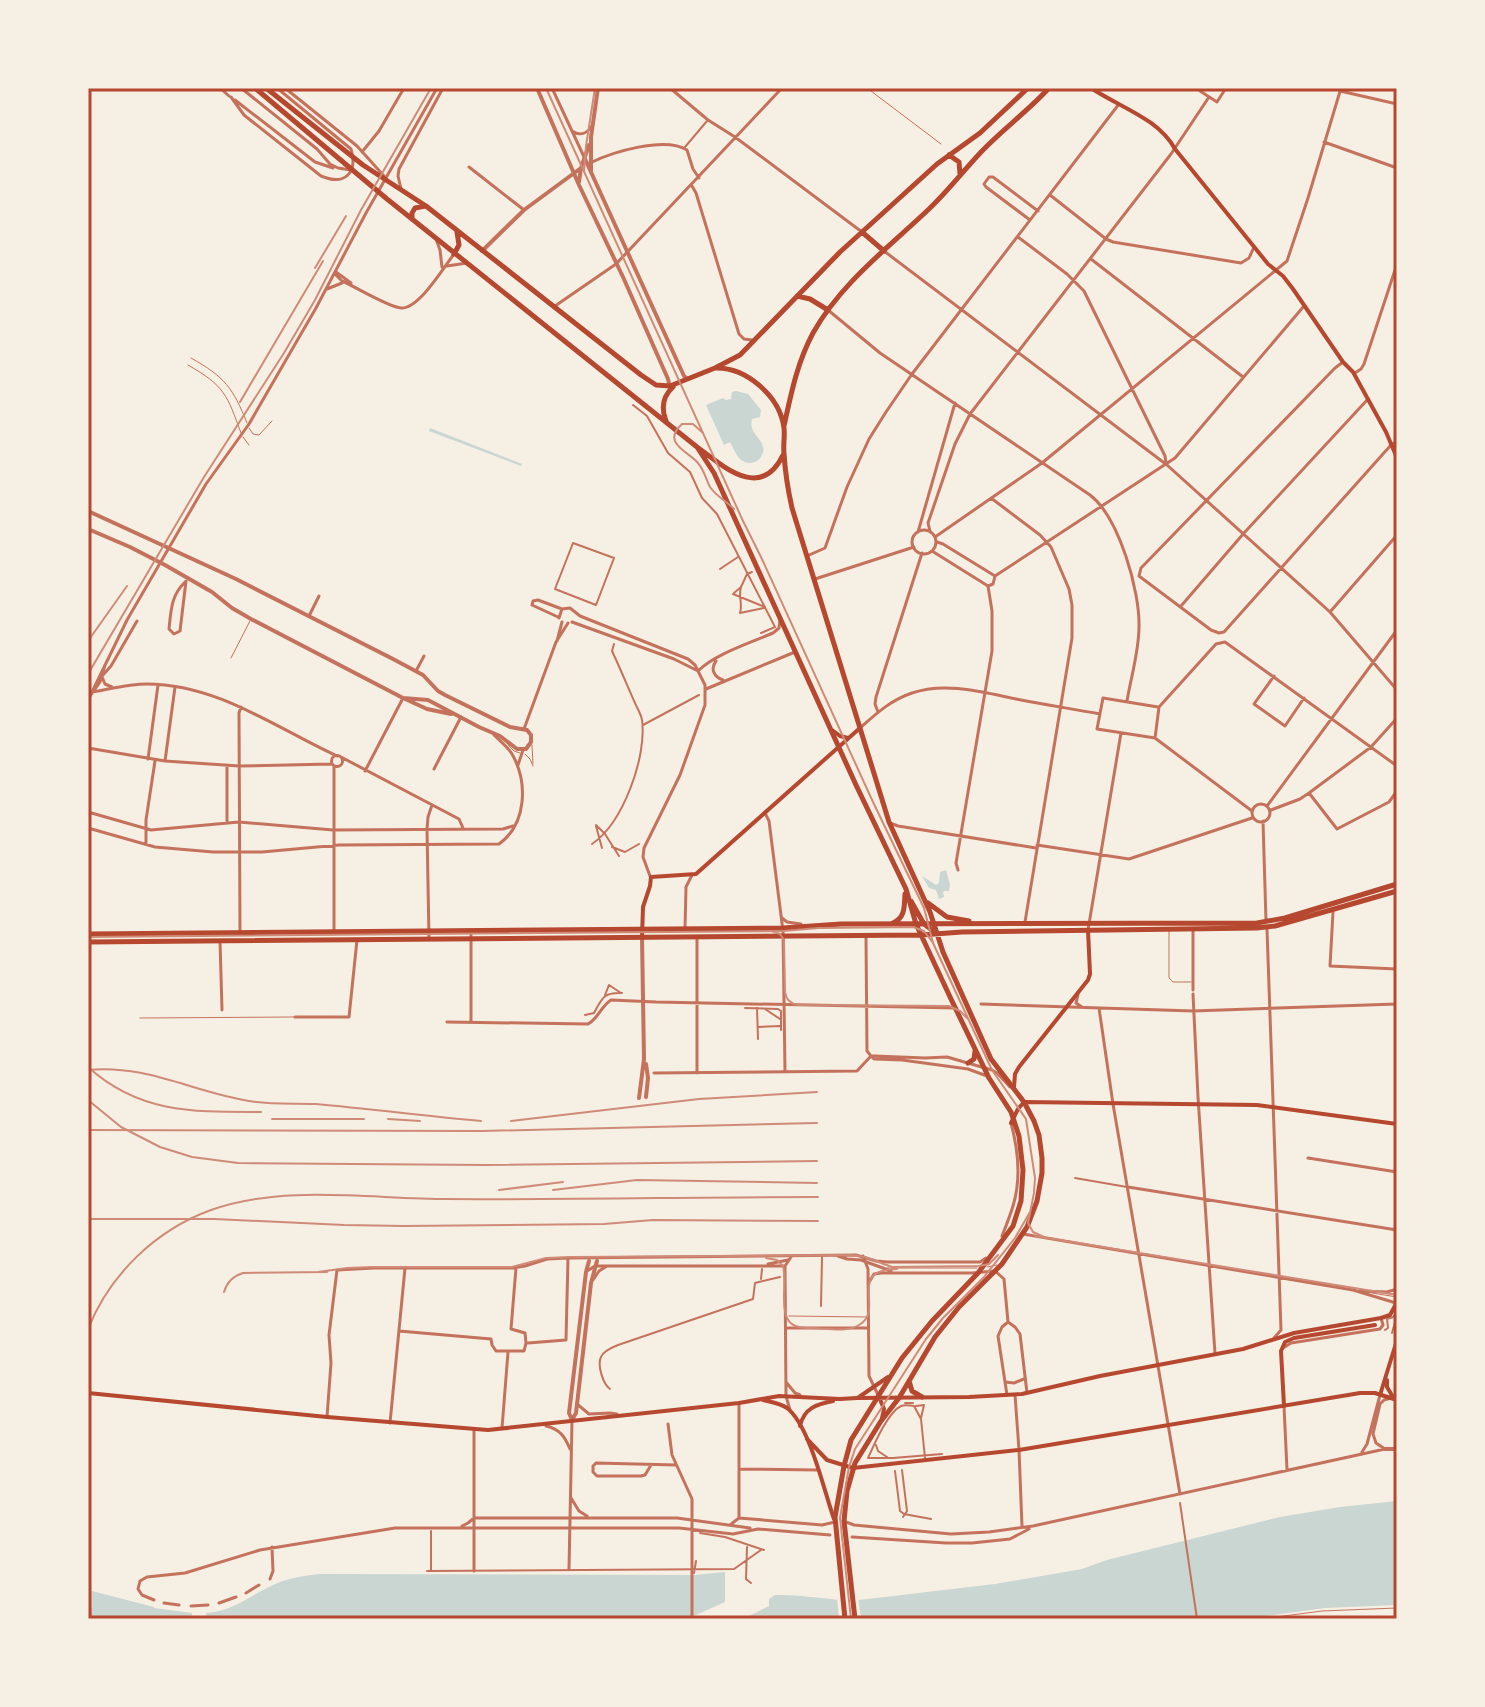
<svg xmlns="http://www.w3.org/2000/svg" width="1485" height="1707" viewBox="0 0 1485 1707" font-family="'DejaVu Sans',sans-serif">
<rect width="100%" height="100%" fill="#f6efe4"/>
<path fill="#c9d6d2" d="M736,391L748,394L761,410L760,417L752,419C747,435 769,440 762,455C759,463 747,466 740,459C736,455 733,447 730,442L724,445L706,405L723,398L726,400L731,399L732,392Z
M430,428L522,464L521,466L429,431Z
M946,870L950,885L949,891H944L943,893L944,897L939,899L936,890L929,888L922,876L936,885L939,883L940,872Z
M1397,1501V1605L1325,1608L1244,1619H743L769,1606V1599L775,1595C803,1594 831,1601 859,1600L995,1584L1082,1569L1107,1560L1280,1517L1340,1507Z
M725,1572V1602L687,1619H88V1590L154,1607V1608L192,1613V1617L207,1618L206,1613C233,1611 248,1597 271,1586C287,1578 303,1576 320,1574L695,1575Z"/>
<path fill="#f6efe4" d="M837,1596H858L861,1619H839Z"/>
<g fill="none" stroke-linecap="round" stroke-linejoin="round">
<path stroke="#c5725c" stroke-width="1" d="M867,88L941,144
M191,358C225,377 233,388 247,423
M188,365C225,386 227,395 241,433
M249,428L253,434L259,435L272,421
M243,437L249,445
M231,658L250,621
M508,745L514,751L520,753
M532,745L533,764
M525,754L530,759L533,766
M1169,930V978L1173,982H1191
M140,1018L294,1017
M987,1267L997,1265
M887,1268H977
M1372,1293L1397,1297
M789,1316L868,1317
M88,1440L89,1451
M1261,1619L1322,1611L1397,1608"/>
<path stroke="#c5725c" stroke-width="2" d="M685,147L707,121
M633,405L647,416L668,453L690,472L702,498L717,514L775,627L761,633
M573,543L614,558L596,605L555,589Z
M720,569L738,557
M741,587C738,597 743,603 740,613L764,608
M734,593L741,587L747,574L752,572
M733,594L765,607
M643,725L699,695
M596,825L605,834L619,856
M596,826L602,848
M592,844C623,823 647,757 642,720C641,714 637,708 635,703C627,685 620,668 612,651L614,644
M612,847L625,852L639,844
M605,995L609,985L621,993
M745,1008L778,1009L781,1011V1030
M757,1008L758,1039
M765,1009L780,1019
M585,1015L594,1013C602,998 604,992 622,993
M758,1027L780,1026
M1075,1178L1127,1187
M761,1279L762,1269
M821,1306L822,1257
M1385,1330L1388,1328L1387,1319L1393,1317L1397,1313
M1392,1333L1397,1315
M610,1389C603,1384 597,1365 601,1357C603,1351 613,1347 618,1345L753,1299L755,1283L780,1277
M905,1403H913
M916,1406L924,1405L921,1418
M876,1445L878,1451L887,1457
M892,1458H868C874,1445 888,1412 901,1406C906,1404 910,1406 914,1406L921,1419L925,1458
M893,1458L942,1454
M902,1470L907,1511L903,1517
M895,1471L900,1511L904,1514L931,1519
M1180,1503L1197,1619
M431,1531V1570
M700,1533L725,1537L764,1550
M747,1547L746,1579L751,1583
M427,1571L734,1569L761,1550
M694,1573L696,1561"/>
<path stroke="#c5725c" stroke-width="3" d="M220,88L229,96
M241,88L317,149L330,164L338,168L351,170
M285,88L357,146L384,176
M552,88L585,159
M670,88L708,120L735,137L862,232
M1201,88L1200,91L1217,102L1226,88
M1340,91L1397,104
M231,97L244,115L321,176C345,186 358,173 351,149L277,88
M235,100L315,162L333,168
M572,131C581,137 587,133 592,126
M1324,142L1397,168
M362,152L379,131L404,88
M590,163C612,152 665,136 687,150L693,169L699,178
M469,167L524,210
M692,186L696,193L739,334L744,339L752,340
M401,189L398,176L399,169L443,88
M1050,195L1106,239L1113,242L1241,263L1249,258L1254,247
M1030,220L986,187L984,184L989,177H993L1038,211
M1018,237L1067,274L1084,291L1165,456L1166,463
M436,239L440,250L442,267
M884,251L1167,465L1330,612L1397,690
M1091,259L1243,377
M447,266L467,263
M336,272L351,283
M336,275L342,281C356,287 388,307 401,308C419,309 444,267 454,254
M327,289L342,283
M555,306L616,264L782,88
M828,310L880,353L1090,495C1119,517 1140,591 1139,627C1139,651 1131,677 1127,701
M1343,362L1335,368L1141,568L1139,576L1211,630L1219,633L1224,632L1391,445L1397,441
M1355,373L1361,369L1364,364L1397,264
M991,498L1040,535L1051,547L1069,589L1072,605V638L1025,922
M912 542a12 12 0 1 1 24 0a12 12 0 1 1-24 0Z
M930,531L928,523L955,444L970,414L1171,154L1209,97
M918,532L955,403
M935,537L1042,463L1287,261L1308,198L1341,88
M937,542L943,544L995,576
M932,551L988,586
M807,556L825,548L847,487L869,439L886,412L912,374L1119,104
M815,579L914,547
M186,581L180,631L174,634L169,629C171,610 171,595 186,581Z
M988,586L993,584L995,576L1175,458L1304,306
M532,605L533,601L538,600L562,609
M532,605L558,617
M1181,606L1244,533L1368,399
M1330,612L1397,535
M309,616L319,596
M559,618L562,609L570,608L580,616L688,659L695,665L705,685V705L680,775L644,848L643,857L650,876
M572,622L674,659L698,671
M557,641L562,622
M716,661C710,669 714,677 723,680
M416,671L424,656
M698,671C715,654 750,643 773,633L779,628L780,620
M103,675L111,666L137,621
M1274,676L1254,704L1285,726L1304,698
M102,677L105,684L112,687
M706,689L795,652
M88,691L92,692C110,689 129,684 147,684C217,684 276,728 337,756
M92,692L127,620L206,484L249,424L316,308L366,213L437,88
M88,699L100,682L105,665
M1158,707L1103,698L1097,729L1155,738L1252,811
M1159,707L1216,644L1225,642L1397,766
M878,712L875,704L876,697L922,553
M861,727C877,713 891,700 912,693C946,681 986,693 1021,700C1047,705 1073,709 1100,714
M524,729L556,642L568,623
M1155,738L1159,707
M88,748L165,761L239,766L332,764
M331.5 761a5.5 5.5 0 1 1 11 0a5.5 5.5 0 1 1-11 0Z
M341,757L459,819L463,828
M148,759L158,685
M165,761L175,687
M518,765L523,750
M434,769L461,717
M365,771L403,698
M1309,793L1337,829L1389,802L1397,791
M1252 813a9 9 0 1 1 18 0a9 9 0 1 1-18 0Z
M1267,806L1397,630
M1271,810L1300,799L1309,793L1371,747L1397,718
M88,812L151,830L239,822L333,830L503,829L513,826
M765,813L769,821L783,931L785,1071
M227,821V765
M1263,821L1266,921
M890,823L898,826L1036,848
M88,828L155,847L213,852H262L339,845L499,844C527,824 528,782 512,754C508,747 500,741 494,735
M146,844V820L155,761
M1037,845L1129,859L1252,818
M958,870L956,863L992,651V611L988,586
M1333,912L1330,966L1397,969
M782,918L787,922L801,924
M685,929L686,887L692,875
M1193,929V990
M1267,929L1281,1330L1274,1338
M334,930V766
M1088,930L1121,733
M471,931V1022
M240,933L239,713L241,707
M697,937V1073
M866,937L867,1051L871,1056
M429,939L427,829L428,817L432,805
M220,941L222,1010
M1193,994L1198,1097L1215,1354
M1078,995L1076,1003L1082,1007
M981,1004L1193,1011L1397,1004
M1099,1008L1113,1104L1180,1494
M295,1017H349L357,940
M447,1022L588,1024C599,1018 601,1006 611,1000L656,1002L956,1008
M871,1056L874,1059L902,1060L968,1069L987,1076
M654,1073L857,1071L871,1056H875L925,1058L947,1057L992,1070L997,1073L1010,1087
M1308,1158L1397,1172
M1128,1187L1397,1230
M1023,1234L1353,1290L1396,1303
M1002,1236C1006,1226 1010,1216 1013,1206C1021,1180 1018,1149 1011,1123
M838,1256L847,1259L861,1260L891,1271
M863,1256L868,1269L869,1376L879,1397
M768,1264L788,1260
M587,1271L595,1266H785
M593,1280L599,1271L607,1266
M868,1284L874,1274L881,1273H972L995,1271L1004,1279L1008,1322
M1360,1291L1387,1292L1397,1289
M788,1328H868
M399,1331L491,1339L492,1345L496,1351H524L526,1343L525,1333L511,1329L516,1268
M528,1343L566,1340L568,1258
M1283,1348L1291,1343L1380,1329L1383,1325L1381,1318
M786,1382L795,1393L800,1395
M1005,1382L1014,1383L1024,1379
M1007,1395L998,1336L1002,1327L1008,1322L1015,1327L1020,1334L1027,1393
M1015,1395L1019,1450L1022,1526
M577,1404L589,1414L610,1413L617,1414
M1284,1406L1287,1470
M790,1410L786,1396L785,1266L791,1257
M327,1417L331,1363L329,1335L337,1270L374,1268H512L525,1266L547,1259L568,1258L856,1255L876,1261L888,1262H980L986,1258
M390,1423L405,1268
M668,1424L672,1455L692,1499V1619
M546,1426C560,1429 565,1437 570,1449
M502,1428L508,1352
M1385,1449L1376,1443L1373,1434L1380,1404L1384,1400L1391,1398
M1362,1452L1367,1444L1380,1395
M651,1465L645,1475L641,1476H597L593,1472V1466L596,1463L676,1465
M740,1469L818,1470
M571,1498L579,1511L587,1516
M739,1518V1403
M846,1522L854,1525L951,1534L989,1532L1033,1526L1385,1449
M730,1525L739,1518L822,1525L835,1522
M462,1526L468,1523L474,1518H677L750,1528
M852,1537L946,1543H972L1010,1539L1029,1529
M569,1569L572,1421
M474,1571V1430
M270,1579L273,1571L272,1547
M246,1593L259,1585
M154,1600L142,1595L138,1589L140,1581L147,1577L185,1573L260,1550L395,1528H679L733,1534L758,1529L830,1535
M164,1603L179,1605
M219,1603L236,1597
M191,1606L208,1605"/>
<path stroke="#c5725c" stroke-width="4" d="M537,88L579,185L623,277L668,379L670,388
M585,159L684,376L688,379
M591,171V137L598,88
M579,182L581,168L589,145
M482,251L524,210L581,168
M88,511L236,579L393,659L423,675L438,691L445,695L510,727L527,730L531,735V742L526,749H517L500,736L479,727L428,700L403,698
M88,529L130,547L165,565L212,592L232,608L251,619L403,698L427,709L451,714
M646,1097L648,1078L646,1064
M639,1098L644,1059L642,937
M572,1420L576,1413L591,1283L597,1261
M572,1420L569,1413L586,1272L589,1261
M1385,1449H1397"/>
<path stroke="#b5482f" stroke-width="4" d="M1091,88C1119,107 1158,118 1175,149L1268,264L1283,276L1293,289L1343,362L1353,372L1386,432L1397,458
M832,730L840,736L848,738
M642,937L643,907L650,886L651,877L696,874L860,728
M1014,1087L1015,1074L1019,1067L1088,980L1090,974L1088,930
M1011,1123L1018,1109L1024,1102L1257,1105L1397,1124
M1387,1380V1387L1393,1397
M88,1393L327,1417L488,1430L739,1403L779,1396L840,1399L857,1398L969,1397L1022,1394L1100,1376L1243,1349L1294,1333L1381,1318L1390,1315L1397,1302
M1380,1395L1397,1340
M859,1397L888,1377
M879,1397L884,1409L882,1418
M763,1400C771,1402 780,1403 787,1408C810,1426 824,1491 834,1519
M1284,1406L1281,1351L1285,1342L1294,1338L1375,1325
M800,1426C804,1408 817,1404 833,1401
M807,1439L827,1460L853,1468L1019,1450L1360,1393H1375L1397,1400"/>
<path stroke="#b5482f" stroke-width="5" d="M255,88L387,199L697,447C724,467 761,501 783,455
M266,88L363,165L426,206L641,375L656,385L670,386L715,368L740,355L840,252L937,164L980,133L1028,88
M949,155L959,162L960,174
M412,219V213L415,208L425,206
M862,232L884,251
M454,254L459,245L457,232
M797,296L810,299L828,310
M715,368C746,367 780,396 784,428C785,436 783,445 784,453C785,472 788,490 792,508L889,822L930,912L943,952L991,1059L1024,1102L1034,1121L1039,1135L1042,1158V1173L1037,1201L1027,1227L1002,1264L959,1307L935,1337L899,1398L881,1421L855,1463L847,1491L844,1521L855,1619
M666,421C661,408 662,397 673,387
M784,426C791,394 797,363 813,333C841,283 888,248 929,209C948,191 964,170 982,151C1003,129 1028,111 1049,88
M697,447L714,473L856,785L906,889L916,924L951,999L989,1078L1011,1112L1019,1136L1023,1170L1021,1201L1013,1226L978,1273L932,1321L902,1358L851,1440L844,1466L835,1517L845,1619
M911,901L924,924L936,933
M928,903L947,917L969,921
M893,923C906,917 904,906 905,894
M88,934L783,928L841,924L1257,923L1285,918L1397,884
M88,942L921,935L962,932L1257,928L1275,926L1397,891
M968,1063L974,1059L975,1051
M909,1381L912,1391L922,1397"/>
<path stroke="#cf8b77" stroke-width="2" d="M546,88L743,521L761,557L873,802L924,908L933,943L992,1070L1026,1119L1035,1178L1034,1193L1028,1223L1033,1232L1044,1237
M584,171L586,146L595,88
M703,433L693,424H682C661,443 688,451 698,463C704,470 706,479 710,487C716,496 726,501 734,509
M771,931L780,934L784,940L785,992C786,1000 791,1004 799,1005L949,1006L960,1011L968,1019
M88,937L783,931L819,928L913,927L924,931L933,943
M1035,1236L1397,1295
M766,1258L777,1260L783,1266C787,1282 781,1300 786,1315C789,1327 800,1328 811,1328C825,1328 847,1333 859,1325C886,1310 845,1270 897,1269
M318,1272L347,1268L373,1267H512L546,1258L573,1257L852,1255L865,1257L892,1267L979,1266L989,1264L998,1255
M224,1292C227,1282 233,1276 243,1273L327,1272
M851,1619L840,1518L849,1467L855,1449L926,1339L943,1318L984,1277L1015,1238L1030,1212"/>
<path stroke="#cf8b77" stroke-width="2" d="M315,268L346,216
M240,402L323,261
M88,641L127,586
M88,674L204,477L284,353L315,300L361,210L431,88
M88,1067C140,1114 195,1112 261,1112
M88,1070C146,1064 193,1092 249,1101C272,1105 294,1103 316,1104C371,1109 426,1116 481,1121
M88,1100L121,1127L160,1147L192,1157L238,1163L485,1165L817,1161
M272,1119H364
M388,1119L420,1121
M511,1121L699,1099L817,1092
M88,1130L483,1131L817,1123
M499,1190L563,1182
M553,1190L637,1180L817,1183
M88,1219H215L344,1225L404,1226L604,1224L653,1220L818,1221
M88,1329C110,1274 156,1230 211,1210C283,1184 371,1199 447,1199C570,1200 694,1197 818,1197
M88,1577L91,1619"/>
</g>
<rect width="1485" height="1707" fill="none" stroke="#f6efe4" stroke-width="180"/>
<rect x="90" y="90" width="1305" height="1527" fill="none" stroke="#b5482f" stroke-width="3"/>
</svg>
